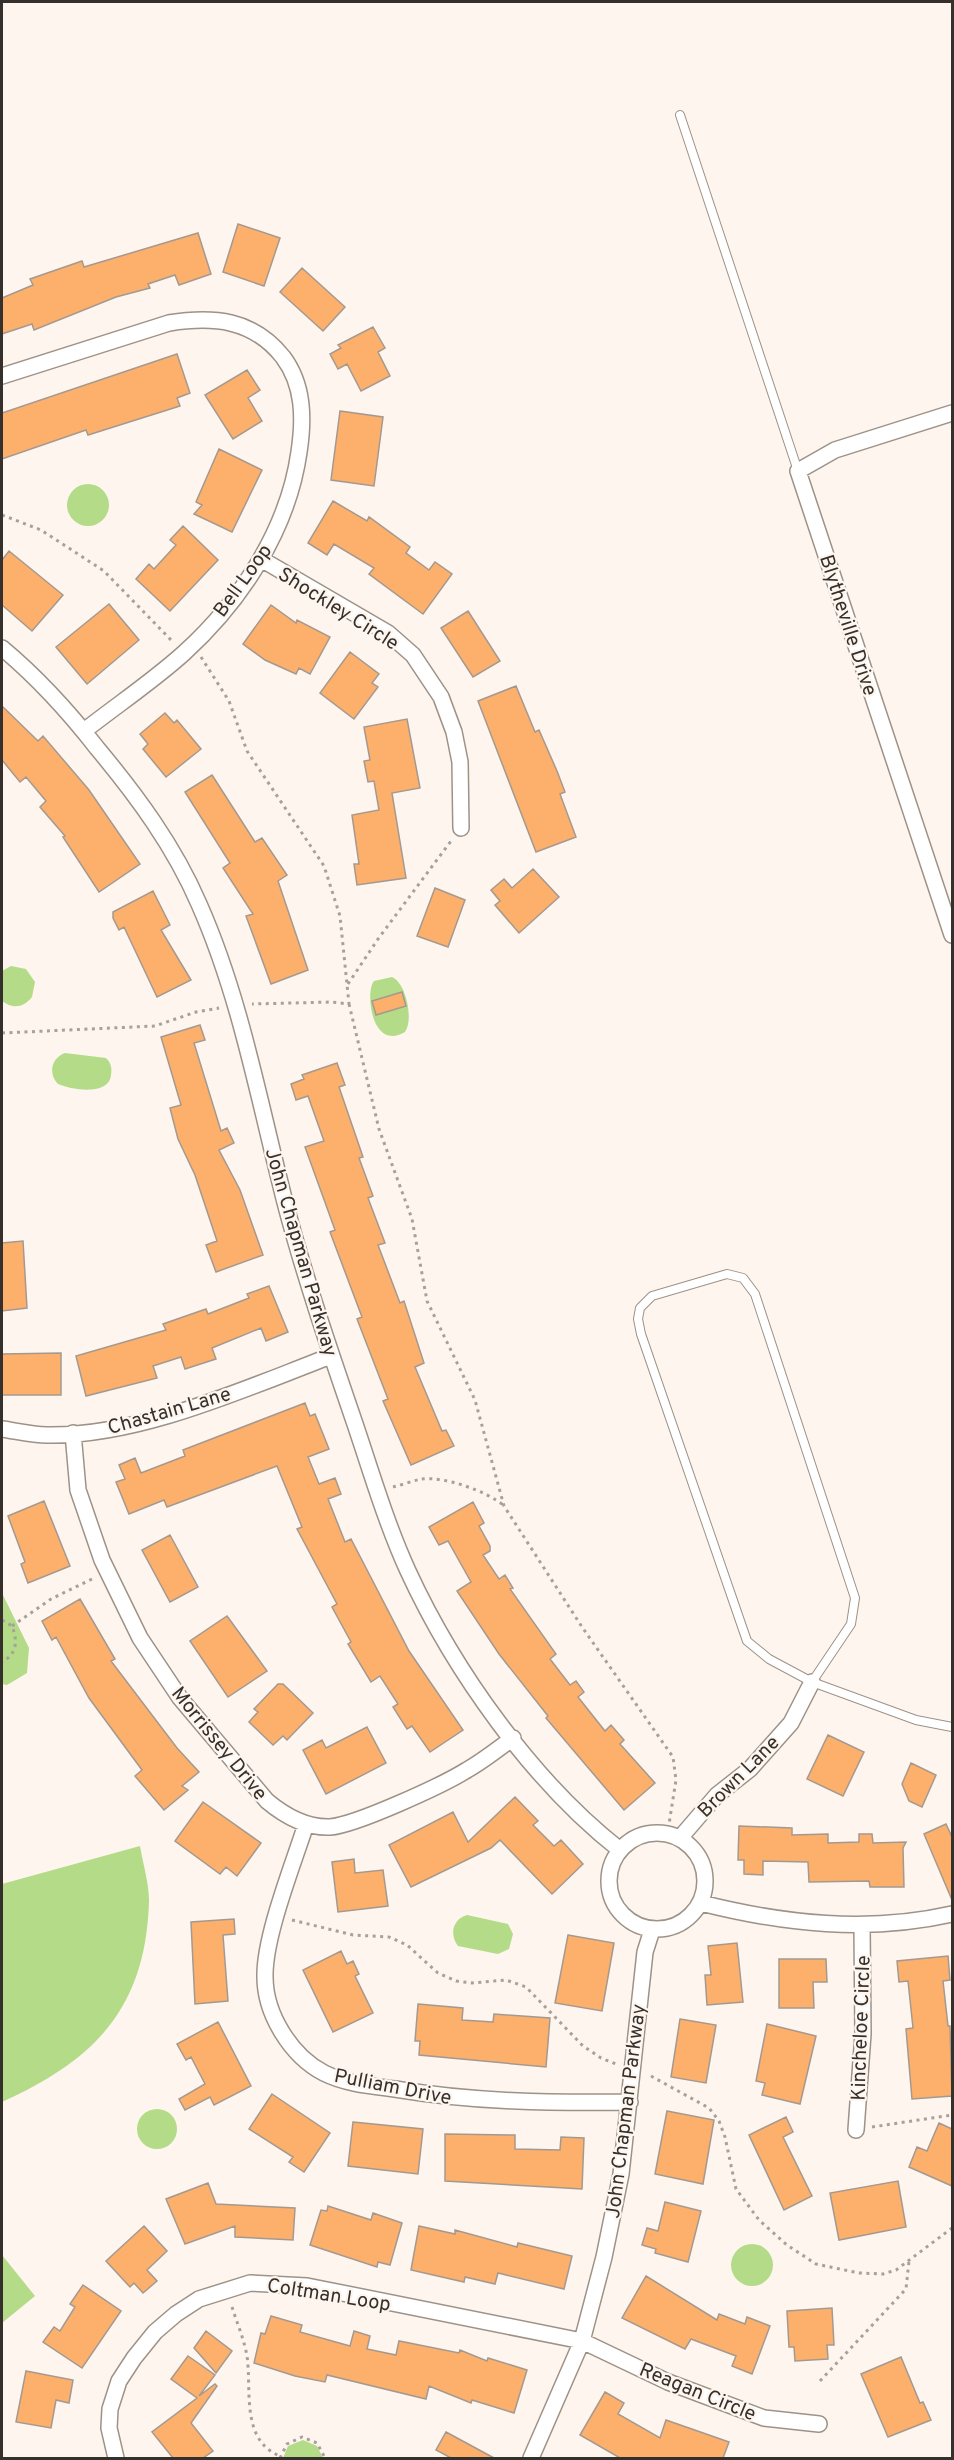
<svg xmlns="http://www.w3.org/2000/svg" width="954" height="2460" viewBox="0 0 954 2460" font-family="Overpass,sans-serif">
<rect width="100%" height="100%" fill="#fdf5ee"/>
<path fill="#b3db88" d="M67 505a21 21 0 1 1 42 0a21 21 0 1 1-42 0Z
M11,966L26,969L35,982L32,997C23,1008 13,1009 2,1001V971Z
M392,977C406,983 414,1019 405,1032C371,1052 365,991 374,981Z
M65,1053L106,1058C111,1063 112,1067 111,1075C109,1096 72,1090 58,1084C48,1074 51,1058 65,1053Z
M2,1593L29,1648L27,1673L7,1685L2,1684Z
M140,1846C143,1864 149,1883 149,1901C146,2008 95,2060 2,2102V1884Z
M467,1915L508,1924L513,1934L509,1949L498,1954L458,1946C449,1934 453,1919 467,1915Z
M137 2129a20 20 0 1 1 40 0a20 20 0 1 1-40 0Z
M731 2265a21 21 0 1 1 42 0a21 21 0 1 1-42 0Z
M2,2255L35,2296L2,2323Z
M303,2440L317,2446L323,2458H283L288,2446Z"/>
<path fill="#fcb06c" stroke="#a5998f" stroke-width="1.5" d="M238,224L280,238L264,286L223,272Z
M198,233L211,274L179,285L175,275L148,284L150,288L116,297L34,330L32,324L2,334V298L33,285L30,279L82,261L84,267Z
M302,268L345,307L323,331L280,292Z
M373,327L385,348L378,352L390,376L361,391L347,364L338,369L330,354L341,348L338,345Z
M177,354L190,393L177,398L180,406L88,435L86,430L2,459V413Z
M247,370L260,390L248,398L262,421L233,439L205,395Z
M340,411L383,417L374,486L331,480Z
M219,449L262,470L232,532L194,514L202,505L196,502Z
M333,501L367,521L369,517L410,547L406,553L429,570L435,562L452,574L423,614L369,574L374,568L334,544L327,555L308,543Z
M183,526L218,560L170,611L136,579L149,564L154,569L176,545L170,540Z
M9,551L63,595L32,631L2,605V560Z
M109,604L139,640L87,684L56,647Z
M271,605L296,623L297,620L330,637L310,674L299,668L296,674L265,660L243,644Z
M468,611L500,661L473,677L441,628Z
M350,652L379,674L372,683L378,687L354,719L320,693Z
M516,686L535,732L539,730L557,771L565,792L560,794L576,837L536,852L478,701Z
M2,706L38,741L43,736L89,790L140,864L99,892L63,837L65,836L40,807L46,801L26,777L20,782L2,760Z
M165,713L174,723L177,720L201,749L166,777L143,749L148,744L140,734Z
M407,719L420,788L392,793L406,878L357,885L354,864H359L352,815L379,810L374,781L368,782L364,761L370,760L364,727Z
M212,775L255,842L262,838L287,875L278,881L308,970L271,984L246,916L253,914L223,868L230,863L185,792Z
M533,869L559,897L519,933L495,905L500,901L491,890L504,879L512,888Z
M435,888L465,900L448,947L417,936Z
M153,891L170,925L161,930L191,980L157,997L124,927L119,930L113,918V912Z
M402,992L406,1006L376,1015L372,1001Z
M200,1025L205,1040L194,1043L221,1131L227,1128L234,1143L219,1150L240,1190L263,1255L216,1272L206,1245L217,1241L195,1175L178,1139L170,1108L181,1105L161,1037Z
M337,1063L345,1085L339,1087L363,1157L359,1158L373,1196L368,1198L385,1243L378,1245L400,1303L404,1301L424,1363L415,1367L442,1431L446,1430L454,1446L411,1465L383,1401L388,1399L357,1319L362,1317L330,1232L335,1230L305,1147L324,1141L308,1096L296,1100L291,1084L304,1079L302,1075Z
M23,1241L27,1308L2,1311V1243Z
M269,1286L288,1332L266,1341L261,1328L212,1348L216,1359L185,1369L181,1357L153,1366L157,1378L86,1396L76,1356L166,1330L163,1324L206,1309L208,1314L249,1298L247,1294Z
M61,1353V1395H2V1354Z
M305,1403L310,1416L315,1414L329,1449L308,1457L319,1484L335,1478L341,1494L328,1499L345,1542L351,1539L409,1651L463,1730L430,1752L412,1726L407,1729L393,1707L398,1704L380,1676L371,1682L348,1644L351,1642L332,1607L337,1604L297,1529L302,1527L277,1466L167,1507L164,1500L129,1514L116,1482L125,1479L119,1465L135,1458L141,1473L185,1456L183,1450Z
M44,1501L70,1566L28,1583L21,1564L25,1562L8,1516Z
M473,1502L484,1523L479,1526L490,1546V1551L483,1555L499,1579L505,1575L513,1588L510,1589L556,1654L550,1659L570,1685L576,1681L584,1692L578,1697L605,1731L611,1725L624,1740L620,1744L655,1783L624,1810L546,1718L548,1716L499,1654L457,1591L471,1582L448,1541L439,1545L429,1527Z
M170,1535L198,1587L170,1602L142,1550Z
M80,1599L115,1659L111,1661L177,1748L199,1772L182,1786L188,1790L164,1810L135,1776L142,1770L89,1698L56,1637L52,1640L42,1621Z
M227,1616L267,1671L228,1697L190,1641Z
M278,1684H283L313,1713L287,1740L283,1736L273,1745L249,1722L258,1712L254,1709Z
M367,1727L386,1763L326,1794L303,1750L322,1740L326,1748Z
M828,1735L864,1752L843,1796L807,1779Z
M911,1763L936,1775L922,1807L909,1801L902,1784Z
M515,1797L538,1821L533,1825L554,1846L561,1840L583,1864L552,1894L500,1840L491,1848L411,1887L389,1845L453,1812L468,1842Z
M203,1802L261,1843L237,1876L226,1867L220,1874L175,1841Z
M946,1824L952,1837V1900L924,1834Z
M739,1826L792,1828V1835L828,1834V1843L859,1842V1834H872L873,1843L906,1842L903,1848L904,1887H870L869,1881L809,1882L808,1862L763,1861V1875L744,1874V1860H738Z
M354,1859L355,1873L383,1870L388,1906L338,1912L332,1862Z
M234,1919L235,1934L223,1935L228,2001L195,2004L191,1922Z
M568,1935L614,1943L602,2011L555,2003Z
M737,1943L743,2002L707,2005L705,1975H711L708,1946Z
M341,1951L347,1964L353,1961L359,1974L355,1976L373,2013L333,2032L303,1970Z
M948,1956L950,1980L943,1981L948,2026H950L952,2096L912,2099L906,2029L913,2028L908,1981L899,1982L897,1961Z
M779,1959H826L827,1982H813L814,2008H779Z
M418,2004L463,2008L462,2020L493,2022L494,2014L550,2018L546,2067L419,2055L420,2041H415Z
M680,2019L716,2025L706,2083L671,2077Z
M218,2022L251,2086L214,2105L210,2097L185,2110L179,2099L205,2084L191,2057L186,2060L177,2044Z
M767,2024L816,2036L800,2104L762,2095L765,2083L756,2081Z
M272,2094L330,2133L304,2172L289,2162L293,2157L249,2129Z
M667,2111L714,2120L703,2184L655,2174Z
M786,2117L793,2132L783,2137L812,2196L784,2210L749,2135Z
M353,2122L423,2129L418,2174L348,2166Z
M939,2123L952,2129V2186L909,2167L917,2147L927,2151Z
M445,2134L515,2135V2149L560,2150L561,2137L584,2138L582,2189L445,2181Z
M898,2181L906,2227L839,2240L830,2193Z
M208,2183L216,2204L295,2208L293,2240L235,2237V2226L185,2244L166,2199Z
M665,2202L701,2211L688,2262L655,2253L656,2249L642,2245L647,2228L658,2231Z
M328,2206L371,2220L373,2213L402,2223L390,2265L378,2262L377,2267L310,2245L321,2210L327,2211Z
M144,2226L167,2251L147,2270L157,2281L143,2293L134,2283L130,2287L106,2261Z
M419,2226L455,2234V2230L517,2247L518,2243L572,2256L564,2289L498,2273L495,2284L465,2277L464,2282L411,2270Z
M646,2276L717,2320L719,2314L745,2324L747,2317L770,2326L752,2374L732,2366L736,2356L691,2339L685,2349L622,2318Z
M83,2285L121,2311L82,2368L43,2342L54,2327L60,2331L75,2307L70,2304Z
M832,2308L834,2345H827L828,2359L795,2361L794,2347H789L787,2311Z
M271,2316L302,2325L300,2332L350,2346L354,2331L370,2336L367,2349L396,2355L399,2341L459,2353L460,2350L487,2361L488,2358L527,2370L514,2413L472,2400L471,2403L429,2386L426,2399L327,2375L325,2382L295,2376L254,2363L261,2333L265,2334Z
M206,2331L232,2351L216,2373L194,2348Z
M188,2356L215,2375L199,2396L215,2384L217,2386L191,2423L213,2451L203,2458H173L152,2432L197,2398L171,2379Z
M901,2357L920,2403L923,2402L931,2420L888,2437L861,2374Z
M26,2371L73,2380L69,2403L56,2400L51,2428L16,2422Z
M605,2392L624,2403L618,2414L660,2438L666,2420L729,2442L723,2458H620L580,2435Z
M446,2432L494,2458H451L436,2450Z"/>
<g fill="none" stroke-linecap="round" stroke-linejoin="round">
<defs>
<path id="lane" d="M680,115L798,471
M812,1682L851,1624L855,1598L755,1294L743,1278L727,1274L652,1296L640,1308L638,1319L641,1334L747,1641L769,1659L812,1682L916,1720L952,1727"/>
<path id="street" d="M2,376L169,323C213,316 253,319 283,357C304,385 304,419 299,452C288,530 241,601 184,653C153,681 117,705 84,731
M952,413L835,450L798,471L952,935
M261,559L388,633L413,655L441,697L454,732L460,762L461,828
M2,648C38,678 68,711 97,748C137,796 174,846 199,904C242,1001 260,1107 287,1210C306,1281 330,1351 354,1421C371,1471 386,1523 408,1571C454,1671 533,1782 620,1850
M2,1429C16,1431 32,1435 47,1435C139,1437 246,1388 331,1356
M73,1433L78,1490L102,1560L140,1638L180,1698L267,1801C285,1816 306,1828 330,1827C356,1825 443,1785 467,1770C483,1761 498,1749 513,1738
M306,1824C293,1865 264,1937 265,1977C265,2014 291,2056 324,2073C346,2084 372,2086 395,2089C473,2102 551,2103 630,2102
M609 1881a48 48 0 1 1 96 0a48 48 0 1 1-96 0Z
M680,1838L717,1795L750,1769L791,1723L812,1682
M701,1903C784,1924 868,1933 952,1914
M856,2130L863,2034L862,1926
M116,2458L109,2428L110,2409L119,2381L134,2358L155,2332L176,2314L199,2299L250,2283L307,2286L582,2341L668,2382L764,2418L819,2424
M531,2458L582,2341L604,2257L621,2174L645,1952L652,1930"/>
</defs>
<use href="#lane" stroke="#9e9287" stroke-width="10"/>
<use href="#street" stroke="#9e9287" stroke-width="18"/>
<path stroke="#a7a19b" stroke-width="3" stroke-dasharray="3 4.5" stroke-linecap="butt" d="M2,515L41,530L104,571L172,641
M201,657L229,701L247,751L324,866L340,916L349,1004L331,1002L252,1004
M348,984L378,939L451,841
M349,1004L379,1129L412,1219L427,1301L475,1400L504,1506L582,1627L673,1757L676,1780L669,1824
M2,1033L155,1026L196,1012L219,1008
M393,1487C402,1485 412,1481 421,1479C444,1476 486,1491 503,1505
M2,1620L12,1626C18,1641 17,1654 2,1662
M12,1626L51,1599L92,1579
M292,1920L353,1935L389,1937L407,1945L438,1973L456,1981L472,1983L506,1980L526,1987L583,2046L601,2058L616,2064
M651,2076L709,2108L719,2121L725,2137L736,2189L759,2220L787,2245L816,2264L859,2273L883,2274L896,2270L952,2228
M872,2127L952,2115
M232,2307C237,2323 244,2339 247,2356C252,2389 240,2440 280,2456
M820,2381L906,2289L909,2261
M280,2458L287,2444L302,2437L317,2443L325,2458"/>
<use href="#lane" stroke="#fff" stroke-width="8"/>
<use href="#street" stroke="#fff" stroke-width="15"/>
</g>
<g text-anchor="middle" stroke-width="4.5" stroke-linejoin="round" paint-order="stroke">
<g font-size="20" fill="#35302c" stroke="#fdf5ee">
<text transform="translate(242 580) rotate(-54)" y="7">Bell Loop</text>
<text transform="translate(339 608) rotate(32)" y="7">Shockley Circle</text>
<text transform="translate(849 625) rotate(72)" y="7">Blytheville Drive</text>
<text transform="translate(302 1252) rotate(74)" y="7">John Chapman Parkway</text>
<text transform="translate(169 1410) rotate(-16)" y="7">Chastain Lane</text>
<text transform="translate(220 1743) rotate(51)" y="7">Morrissey Drive</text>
<text transform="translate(738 1776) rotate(-45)" y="7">Brown Lane</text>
<text transform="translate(860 2028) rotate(-88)" y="7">Kincheloe Circle</text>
<text transform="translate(393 2086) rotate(11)" y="7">Pulliam Drive</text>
<text transform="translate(625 2111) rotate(-83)" y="7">John Chapman Parkway</text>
<text transform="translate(329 2294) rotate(9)" y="7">Coltman Loop</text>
<text transform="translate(698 2391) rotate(22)" y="7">Reagan Circle</text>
</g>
</g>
<rect width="954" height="2460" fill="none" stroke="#35302c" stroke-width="6"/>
</svg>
